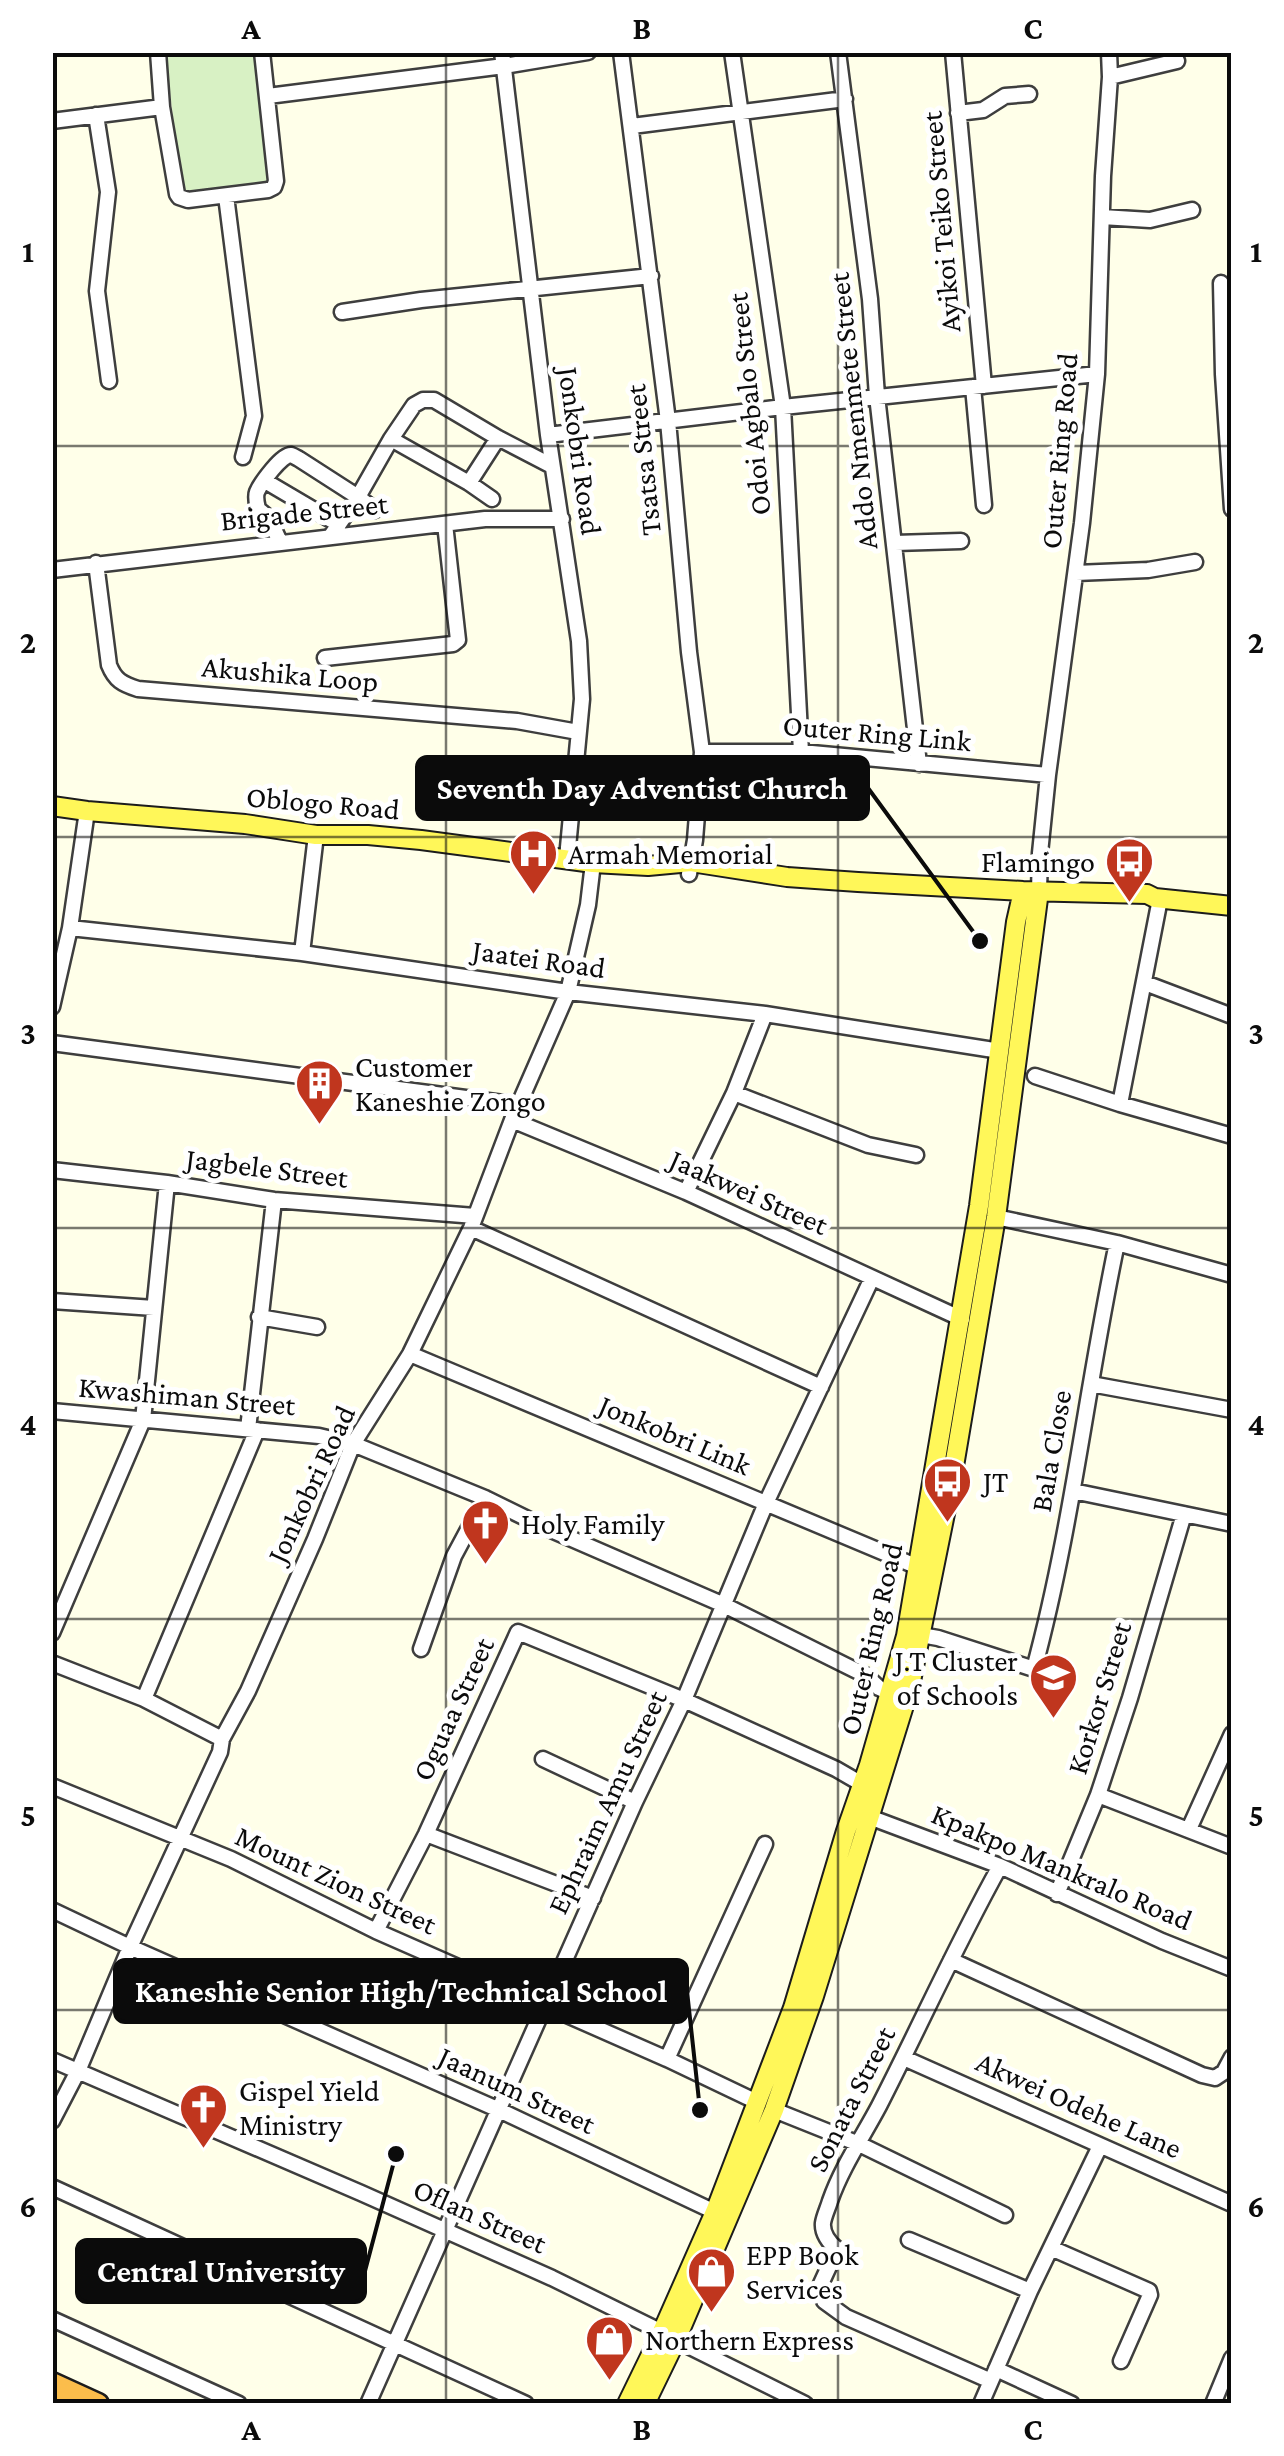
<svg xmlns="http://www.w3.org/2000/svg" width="1284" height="2456" viewBox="0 0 1284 2456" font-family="'Crimson Pro',serif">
<rect width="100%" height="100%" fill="#ffffe9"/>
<path fill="#d8f1c4" d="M165,53H257L273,184L183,195Z"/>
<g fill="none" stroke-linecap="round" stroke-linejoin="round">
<defs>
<path id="minor" d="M158,52L162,107L177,194L179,197L188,200L268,190L274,187L276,181L262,52
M502,52L548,435L579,641L582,699L567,858
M621,52L668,421L689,652L702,752L695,840L689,874
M732,52L783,407L801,752
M838,52L870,299L877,396L919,764
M953,52L984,386
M1110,77L1177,61
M268,96L504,66L588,52
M958,113L983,110L1005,96L1029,94
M96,115L108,192L97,291L109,381
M52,121L162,107
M632,126L845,99
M226,196L254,416L243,457
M1102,217L1150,220L1192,210
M1221,283L1223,374L1232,509
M342,312L421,300L651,276
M973,387L984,505
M548,435L783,407L1097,374
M391,439L469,483L492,499
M265,481L338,524
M469,483L498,438
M330,537L358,497L391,439L414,405L423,400H434L498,438L552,466
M280,542L269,518L258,509C257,504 255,497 257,492C261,483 282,454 291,455C294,456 297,458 299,459L358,497L375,510
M895,543L961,541
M96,563L109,665C115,680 122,684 138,689L517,721L578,732
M52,570L485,519H562
M1076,573L1148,570L1195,562
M325,658L453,644L458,640L445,524
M702,752H801L1048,775
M1039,891L1040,853L1048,775L1082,523L1097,374L1103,176L1110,77L1109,52
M70,928L302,953L568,992L765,1014L1000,1051
M302,953L316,835
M1145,983L1232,1016
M52,1007L70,928L87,811
M52,1043L519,1105
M1035,1076L1120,1104L1232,1136
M734,1093L868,1145L916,1155
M1120,1104L1160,899
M512,1120L686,1192L962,1319
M52,1170L167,1183L274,1200L475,1216
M686,1192L734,1093L765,1014
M996,1217L1117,1243L1232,1275
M471,1228L821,1387
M52,1301L154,1308
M259,1317L317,1327
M410,1354L918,1567
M1091,1384L1232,1410
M52,1411L319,1436L353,1444L485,1498L542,1526L724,1605L865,1675L879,1688L898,1697
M248,1429L274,1200
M1073,1491L1232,1524
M52,1633L143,1420L167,1183
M921,1635L938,1638L1034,1669C1072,1529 1087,1384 1117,1243
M421,1649L454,1556L485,1498
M52,1663L144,1699L222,1739
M144,1699L257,1430
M543,1759L635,1802
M52,1786L231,1859L376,1931L667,2059L757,2102
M1098,1795L1232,1847
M864,1815L1000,1866L1162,1941L1232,1969
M1189,1829L1232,1734
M426,1834L593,1898
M1057,1894L1098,1795L1130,1698L1184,1514
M52,1910L130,1947L497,2109L715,2212
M376,1931L426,1834L518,1632L684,1700L836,1769L855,1780L864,1782
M951,1960L1202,2075L1215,2078L1224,2072L1232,2057
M904,2058L1232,2204
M667,2059L765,1844
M52,2060L361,2193L552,2278L662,2332
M774,2110L859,2144L1005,2215
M52,2121L78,2071L130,1947L220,1752L222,1739L248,1691L315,1539L353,1444L410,1354L471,1228L512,1120L568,992L588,905L593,863
M52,2187L526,2404
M909,2240L1030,2291
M1051,2248L1149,2291L1150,2295L1121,2361
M52,2319L239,2404
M676,2340L805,2404
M996,2369L1072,2404
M991,2381L846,2317L824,2301L820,2286L837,2249C829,2243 822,2233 823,2223C824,2216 828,2208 830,2201C842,2167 862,2138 879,2106C920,2026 956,1945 1000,1866
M368,2404L635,1802L684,1700L766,1503L872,1278
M981,2404L1030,2291L1100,2146
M1213,2404L1232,2358"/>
<path id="major" d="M52,806L87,811L245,824L316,835H368L421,840L593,863L648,866L691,862L787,877L858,882L1023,891L1147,894L1155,898L1232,906
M627,2404L662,2332L715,2212L793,2008L846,1831L869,1765L906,1636L979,1206L1016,922L1023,891
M645,2404L676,2340L774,2110L814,1996L910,1686L951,1484L996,1217L1039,891"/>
<path id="highway" d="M52,2383L98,2404
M52,2399L62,2404"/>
</defs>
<use href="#minor" stroke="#3e3e3e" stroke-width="19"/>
<use href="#major" stroke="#1c1c1c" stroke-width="22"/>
<use href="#highway" stroke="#1c1c1c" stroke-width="25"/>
<use href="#minor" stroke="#fff" stroke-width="14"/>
<use href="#major" stroke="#fff759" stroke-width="18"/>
<use href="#highway" stroke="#fbbd4b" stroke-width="20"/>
</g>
<path fill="none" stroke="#0b0b0b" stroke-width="2.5" stroke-opacity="0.55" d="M446,52V2404M838,52V2404M52,446H1232M52,837H1232M52,1228H1232M52,1619H1232M52,2010H1232"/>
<defs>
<symbol id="hospital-pin" viewBox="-11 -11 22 30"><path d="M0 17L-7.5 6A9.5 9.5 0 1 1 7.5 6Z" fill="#c0361e" stroke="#fff"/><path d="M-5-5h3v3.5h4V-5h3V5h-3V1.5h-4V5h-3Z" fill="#fff"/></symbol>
<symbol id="bus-pin" viewBox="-11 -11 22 30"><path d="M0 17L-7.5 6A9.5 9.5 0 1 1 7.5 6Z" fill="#c0361e" stroke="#fff"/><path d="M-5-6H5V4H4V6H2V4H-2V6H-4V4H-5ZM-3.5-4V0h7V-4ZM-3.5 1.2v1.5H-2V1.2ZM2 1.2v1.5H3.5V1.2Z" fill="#fff"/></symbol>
<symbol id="building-pin" viewBox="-11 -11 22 30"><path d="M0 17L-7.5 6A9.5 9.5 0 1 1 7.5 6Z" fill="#c0361e" stroke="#fff"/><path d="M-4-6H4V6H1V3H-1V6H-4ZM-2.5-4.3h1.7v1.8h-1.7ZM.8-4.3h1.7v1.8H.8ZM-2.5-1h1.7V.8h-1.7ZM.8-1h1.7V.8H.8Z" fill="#fff"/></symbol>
<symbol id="church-pin" viewBox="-11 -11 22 30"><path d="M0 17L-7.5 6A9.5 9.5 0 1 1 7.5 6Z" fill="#c0361e" stroke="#fff"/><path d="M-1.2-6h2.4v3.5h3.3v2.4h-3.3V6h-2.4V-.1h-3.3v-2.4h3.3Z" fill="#fff"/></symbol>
<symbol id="school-pin" viewBox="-11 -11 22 30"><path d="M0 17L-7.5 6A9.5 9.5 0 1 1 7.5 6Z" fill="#c0361e" stroke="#fff"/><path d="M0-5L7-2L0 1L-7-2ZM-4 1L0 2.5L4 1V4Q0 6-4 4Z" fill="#fff"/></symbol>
<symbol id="shop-pin" viewBox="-11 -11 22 30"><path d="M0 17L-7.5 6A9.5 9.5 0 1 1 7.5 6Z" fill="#c0361e" stroke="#fff"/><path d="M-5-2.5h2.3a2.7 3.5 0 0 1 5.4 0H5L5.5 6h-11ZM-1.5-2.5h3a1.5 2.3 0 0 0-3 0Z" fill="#fff"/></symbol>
</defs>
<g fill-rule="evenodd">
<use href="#hospital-pin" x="506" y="826" width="55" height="75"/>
<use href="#bus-pin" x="1102" y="834" width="55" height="75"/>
<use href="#building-pin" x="292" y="1056" width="55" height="75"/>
<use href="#bus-pin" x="920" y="1454" width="55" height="75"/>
<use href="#church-pin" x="458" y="1496" width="55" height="75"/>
<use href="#school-pin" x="1026" y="1650" width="55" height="75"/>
<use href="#church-pin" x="176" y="2080" width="55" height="75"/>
<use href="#shop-pin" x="684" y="2244" width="55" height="75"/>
<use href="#shop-pin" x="582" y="2312" width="55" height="75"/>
</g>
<g text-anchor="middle" stroke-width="10" stroke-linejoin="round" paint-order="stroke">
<g font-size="30" fill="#0b0b0b" stroke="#fff">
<text transform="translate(941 222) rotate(-95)" y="10">Ayikoi Teiko Street</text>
<text transform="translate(749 404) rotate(-96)" y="10">Odoi Agbalo Street</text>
<text transform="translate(853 411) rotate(-96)" y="10">Addo Nmenmete Street</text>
<text transform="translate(580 451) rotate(82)" y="10">Jonkobri Road</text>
<text transform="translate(1059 451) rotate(-85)" y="10">Outer Ring Road</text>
<text transform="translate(643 460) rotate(-96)" y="10">Tsatsa Street</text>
<text transform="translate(304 512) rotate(-6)" y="10">Brigade Street</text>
<text transform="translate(290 674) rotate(5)" y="10">Akushika Loop</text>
<text transform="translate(877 733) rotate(5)" y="10">Outer Ring Link</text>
<text transform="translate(323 803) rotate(5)" y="10">Oblogo Road</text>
<text transform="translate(539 959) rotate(8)" y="10">Jaatei Road</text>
<text transform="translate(267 1168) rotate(7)" y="10">Jagbele Street</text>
<text transform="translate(749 1192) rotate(24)" y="10">Jaakwei Street</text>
<text transform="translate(187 1396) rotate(5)" y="10">Kwashiman Street</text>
<text transform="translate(675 1435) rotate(23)" y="10">Jonkobri Link</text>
<text transform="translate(1051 1451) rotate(-80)" y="10">Bala Close</text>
<text transform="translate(311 1484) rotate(-65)" y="10">Jonkobri Road</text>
<text transform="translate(871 1639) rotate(-77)" y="10">Outer Ring Road</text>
<text transform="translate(1099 1698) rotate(-73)" y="10">Korkor Street</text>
<text transform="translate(453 1709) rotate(-65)" y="10">Oguaa Street</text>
<text transform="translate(607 1802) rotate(-65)" y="10">Ephraim Amu Street</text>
<text transform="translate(1062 1867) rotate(23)" y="10">Kpakpo Mankralo Road</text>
<text transform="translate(336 1880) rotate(25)" y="10">Mount Zion Street</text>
<text transform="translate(517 2090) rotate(25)" y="10">Jaanum Street</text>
<text transform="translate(851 2099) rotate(-63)" y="10">Sonata Street</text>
<text transform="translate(1079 2105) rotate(24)" y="10">Akwei Odehe Lane</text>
<text transform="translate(480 2216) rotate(24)" y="10">Oflan Street</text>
</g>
<g font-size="30" fill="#0b0b0b" stroke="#fff" text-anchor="start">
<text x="568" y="864">Armah Memorial</text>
<text x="1095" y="872" text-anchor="end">Flamingo</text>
<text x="355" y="1077">Customer<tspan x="355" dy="34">Kaneshie Zongo</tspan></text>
<text x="983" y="1492">JT</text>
<text x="521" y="1534">Holy Family</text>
<text x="1018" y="1671" text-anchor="end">J.T Cluster<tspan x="1018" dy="34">of Schools</tspan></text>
<text x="239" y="2101">Gispel Yield<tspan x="239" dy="34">Ministry</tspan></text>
<text x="746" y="2265">EPP Book<tspan x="746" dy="34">Services</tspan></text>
<text x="645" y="2350">Northern Express</text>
</g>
</g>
<path fill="none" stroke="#0b0b0b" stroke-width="4" d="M980 941L868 788M700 2110L687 1991M396 2154L365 2271"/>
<g fill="#0b0b0b" stroke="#fff" stroke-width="4">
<circle cx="980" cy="941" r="10"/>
<circle cx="700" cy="2110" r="10"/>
<circle cx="396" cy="2154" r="10"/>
</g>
<g fill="#0b0b0b" stroke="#0b0b0b" stroke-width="4">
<rect x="417" y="757" width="451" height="62" rx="10"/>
<rect x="115" y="1960" width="572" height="62" rx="10"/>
<rect x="77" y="2240" width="288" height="62" rx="10"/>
</g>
<g font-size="32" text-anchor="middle" font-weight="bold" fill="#fff">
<text x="642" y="799">Seventh Day Adventist Church</text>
<text x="401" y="2002">Kaneshie Senior High/Technical School</text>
<text x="221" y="2282">Central University</text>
</g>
<rect width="1284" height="2456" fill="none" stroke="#ffffff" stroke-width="110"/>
<rect x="55" y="55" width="1174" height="2346" fill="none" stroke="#0b0b0b" stroke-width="4"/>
<g font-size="32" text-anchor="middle" font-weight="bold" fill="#0b0b0b">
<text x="251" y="39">A</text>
<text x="642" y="39">B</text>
<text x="1033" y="39">C</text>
<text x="28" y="262">1</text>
<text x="1256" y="262">1</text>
<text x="28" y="653">2</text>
<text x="1256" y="653">2</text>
<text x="28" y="1044">3</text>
<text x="1256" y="1044">3</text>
<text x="28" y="1435">4</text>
<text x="1256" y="1435">4</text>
<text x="28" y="1826">5</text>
<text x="1256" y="1826">5</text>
<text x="28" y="2217">6</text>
<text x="1256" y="2217">6</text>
<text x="251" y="2440">A</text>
<text x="642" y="2440">B</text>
<text x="1033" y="2440">C</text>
</g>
</svg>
